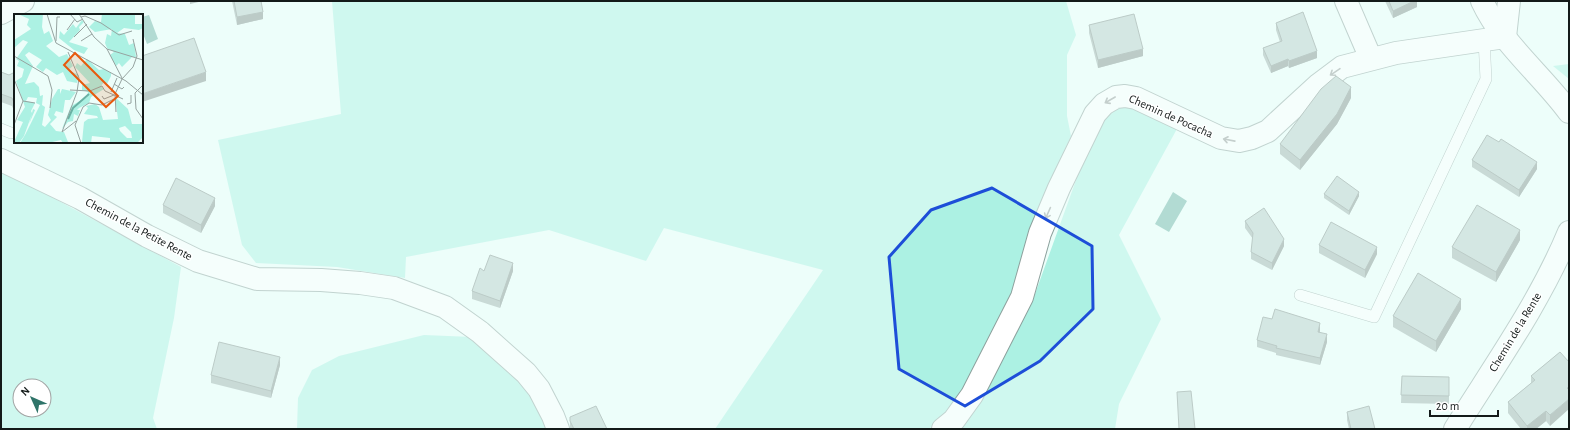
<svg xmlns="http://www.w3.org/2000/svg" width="1570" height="430" viewBox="0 0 1570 430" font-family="'Alegreya Sans',sans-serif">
<rect width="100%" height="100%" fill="#edfefa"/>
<path fill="#acf1e3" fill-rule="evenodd" d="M332,1H1066L1076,35L1067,55V116L1071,136L1056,170L1022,273L984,359L950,410L929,429H715L823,270L664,228L646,261L549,230L406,257L405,278L337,267L256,263L242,245L218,140L341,114Z
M1569,64V79L1553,66Z
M1134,106L1178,127L1119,235L1161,319L1119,404L1115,429H954L971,409L1035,294L1089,144L1106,118L1119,107Z
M1,172L9,174L181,267L174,318L153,418L157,429H1ZM20,386H44V410H20Z
M424,335L472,337L511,370L536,401L549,429H297L298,398L312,370L339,356Z"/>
<path fill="#6bb1a4" d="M149,15L158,39L147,44L142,31V17Z
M1173,192L1187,201L1169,232L1155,224Z"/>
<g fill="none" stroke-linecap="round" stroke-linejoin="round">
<defs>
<path id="service" d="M1,129L11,133
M1300,295L1374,317L1486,79L1484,40"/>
<path id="minor" d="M1346,1L1371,59
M1,160L80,198L147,236L198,261L257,279L321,280L360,283L394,288L445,307L480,332L526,373L539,389L553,416L558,429
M943,429L954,420L972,395L1022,297L1040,233L1059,188L1095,114L1104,104L1116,97L1125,96L1136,98L1221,138L1239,141L1252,138L1268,131L1318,85L1342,67L1396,53L1505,37L1509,1"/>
<path id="tertiary" d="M1482,1C1502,44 1542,75 1569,112
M1455,429C1495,365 1540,302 1569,232"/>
<path id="secondary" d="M1,13L23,1"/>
</defs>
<use href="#service" stroke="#8da19d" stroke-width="12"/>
<use href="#minor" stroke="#8da19d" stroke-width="24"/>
<use href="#tertiary" stroke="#8da19d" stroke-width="24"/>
<use href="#secondary" stroke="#8da19d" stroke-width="24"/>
<use href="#service" stroke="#fff" stroke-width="11"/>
<use href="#minor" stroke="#fff" stroke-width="22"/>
<use href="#tertiary" stroke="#fff" stroke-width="22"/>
<use href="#secondary" stroke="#fff" stroke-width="22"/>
</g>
<path fill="#9dafab" d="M232,1H261L263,19L237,25Z
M1385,1H1417V7L1393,18Z
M1276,23L1317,58L1289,68L1288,66L1271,73L1263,55V48L1280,42L1276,30Z
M1089,25L1143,56L1098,68L1089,33Z
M1,72L9,75L15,72V113L12,106L1,102Z
M1351,98L1337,124L1300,170L1280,154V144Z
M1499,142L1537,169L1519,197L1472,167V160Z
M1324,194L1359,196L1349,215L1324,198Z
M163,205L215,206L201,233L163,213Z
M1245,221L1284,246L1272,270L1251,259V252L1253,239L1245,228Z
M1520,240L1496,282L1452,258V247Z
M1319,245L1377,254L1365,278L1319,253Z
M484,271H513L500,308L472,299V291Z
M1461,309L1436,352L1393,327V316Z
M1320,330V332L1327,342L1320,365L1276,355V353L1257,347V340Z
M1560,352L1550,426L1546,421L1536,429H1521L1508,413V402L1531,383V376Z
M280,365L271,398L211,383V375Z
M1402,376L1449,377V404L1401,403Z
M1347,412L1375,429H1349L1347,420Z
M570,417L607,429H570Z"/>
<path fill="#808f8b" d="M190,1H203L190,4Z
M1414,1H1417V7L1393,18V11Z
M263,12V19L237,25V17Z
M1143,49V56L1098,68V60Z
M1317,51V58L1289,68V61Z
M1288,59V66L1271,73V66Z
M206,72V81L142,102V94Z
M1351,87V98L1337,124L1300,170V160Z
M1537,162V169L1519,197V190Z
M1359,192V196L1349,215V211Z
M215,198V206L201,233V225Z
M1520,230V240L1496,282V272Z
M1284,239V246L1272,270V263Z
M1377,247V254L1365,278V270Z
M513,263V271L500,308V301Z
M1461,299V309L1436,352V341Z
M1320,323V330L1318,339V332Z
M1327,334V342L1320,365V358Z
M280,357V365L271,398V391Z
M1569,399V409L1550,426V415Z
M1546,411V421L1536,429H1527V426Z"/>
<path fill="#b7ccc7" stroke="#808f8b" d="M234,1H261L263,12L237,17Z
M1389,1H1414L1393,11Z
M1303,12L1317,51L1289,61L1288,59L1271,66L1263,48L1282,41L1276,23Z
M1134,14L1143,49L1098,60L1089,25Z
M194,38L206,72L142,94V56Z
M1,72L9,75L15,72V105L12,98L1,94Z
M1336,76L1351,87L1337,114L1300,160L1280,144L1321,89Z
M1487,135L1499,142L1501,139L1537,162L1519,190L1472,160Z
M1337,176L1359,192L1349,211L1324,194Z
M176,178L215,198L201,225L163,205Z
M1477,205L1520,230L1496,272L1452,247Z
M1264,208L1284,239L1272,263L1251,252L1253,233L1245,221Z
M1331,222L1377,247L1365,270L1319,245Z
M490,255L513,263L500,301L472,291L480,268L484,271Z
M1418,273L1461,299L1436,341L1393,316Z
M1275,309L1320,323L1318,332L1327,334L1320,358L1276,348L1277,346L1257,340L1263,317L1272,319Z
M219,342L280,357L271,391L211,375Z
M1560,352L1569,362V387L1567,388L1569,390V399L1550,415L1546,411L1527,426L1508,402L1535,380L1531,376Z
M1402,376L1449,377V396L1401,395Z
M1191,391L1195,429H1179L1177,392Z
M596,406L607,429H574L570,421V417Z
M1369,406L1375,429H1351L1347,412Z"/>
<defs><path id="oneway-shaft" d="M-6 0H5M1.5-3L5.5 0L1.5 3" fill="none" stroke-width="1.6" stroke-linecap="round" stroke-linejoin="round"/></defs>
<g stroke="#959898">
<use href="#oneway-shaft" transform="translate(1335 72) rotate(146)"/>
<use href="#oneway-shaft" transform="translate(1110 100) rotate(150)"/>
<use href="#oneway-shaft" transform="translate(1229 140) rotate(-169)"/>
<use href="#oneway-shaft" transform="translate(1048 213) rotate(114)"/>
</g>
<path d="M0 0H1570V430H0ZM992,188L1092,246L1093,309L1040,361L965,406L899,369L889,257L931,210Z" fill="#edfefa" fill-opacity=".55" fill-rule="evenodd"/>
<path fill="none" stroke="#1d4ed8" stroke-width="3" stroke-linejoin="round" d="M992,188L1092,246L1093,309L1040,361L965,406L899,369L889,257L931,210Z"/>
<g text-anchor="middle" stroke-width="3" stroke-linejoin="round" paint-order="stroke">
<g font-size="12" fill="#131a19" stroke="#fff">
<text transform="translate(1171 116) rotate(24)" y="4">Chemin de Pocacha</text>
<text transform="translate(139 229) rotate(28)" y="4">Chemin de la Petite Rente</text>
<text transform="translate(1515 332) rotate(-59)" y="4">Chemin de la Rente</text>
</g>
</g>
<g transform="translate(14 14)">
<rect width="129" height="129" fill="#edfefa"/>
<path d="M4,0H29L28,13L30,20L35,17L39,27L32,32L45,43L53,40L59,52L54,56L65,61L63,69L53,67L49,58L43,61L32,54L29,58L22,53L28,46L15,38L11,41L19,52L11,70L20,68L25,73L26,82L29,81L28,91L31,93L28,111L31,113L37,106L34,101L38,85L44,75H46V80L48,75L62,78L56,86H51L49,99L42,97L40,101L43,103L36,110L42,117L50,118L54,128L66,129H49L47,126L34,129H6L11,121L26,91L22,89L23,84L14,83L12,87L21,89L17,97L18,99L19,95L21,96L15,110L18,100L10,122L5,129L0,128L9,108L3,106L11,93L2,67L8,63L10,55L3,52L5,47L2,45L14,28L9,26L0,34V26L17,15L13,11L15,5ZM88,0H121V10H129V14L125,16L110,14L103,19L111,20L115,31L120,29L122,43H118L108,53L105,49L102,52L96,41L100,38L93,34L91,29L93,20L97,22L98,15L81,18L75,13L81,7L87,8ZM68,6L70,8L65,13L66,16L55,28L74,34L70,40L60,36L45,24L46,17L50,21L59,10L62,14ZM73,45L85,56L90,55L97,59V62L93,70L90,68L87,72L90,75L77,83L75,89L65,94L63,96H66L64,102L60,100L59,107L54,108L48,115L57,92L73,83L74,78L68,76V71L76,69L61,53L63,49L67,52ZM101,83L114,95L118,110H128L129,123L123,129H96V124L78,122L77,129L68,128L70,108L74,105L84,104L83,102L70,100L74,94L72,92L81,90L85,93L89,106L104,105ZM111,112L117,118L118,124H113L106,117L105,114Z" fill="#acf1e3" fill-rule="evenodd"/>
<path fill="none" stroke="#6bb1a4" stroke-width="2" d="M54,105L59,94L75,80"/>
<path fill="none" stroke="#96a3a0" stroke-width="1" d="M33,0L42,29L112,67L129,81M56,0L63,8L69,5M65,0L80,23L93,35L108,64M67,3L71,2L87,9L105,21L118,17M53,16L61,5M60,23L73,10M42,27L43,3H46M67,27L78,20M93,35L129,46M54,38L65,64L63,78L48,118L62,107M0,42L34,62L38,76L36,94M0,65L9,87L0,111M100,70L108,75L110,73M129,71L121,79L122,95L129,105M56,76L76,77L88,72L91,77L109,85M97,78L103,64M88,82L90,85L100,81M9,87L21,89M113,90L117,89V81M102,98L101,80L108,65L119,53L123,42L119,25M67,129L61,111L69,93L75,89L88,91L100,85"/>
<path fill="#e8590c" fill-opacity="0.15" stroke="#e8590c" stroke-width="2" d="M61,39L104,82L92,93L50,51Z"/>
<rect width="129" height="129" fill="none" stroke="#131a19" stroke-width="2"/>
</g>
<rect width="1570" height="430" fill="none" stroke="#131a19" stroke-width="4"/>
<g transform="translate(32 398) rotate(315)"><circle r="19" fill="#ffffff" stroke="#a1a3a3"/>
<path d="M0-3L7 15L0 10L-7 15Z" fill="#2f7469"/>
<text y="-6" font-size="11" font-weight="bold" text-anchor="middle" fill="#131a19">N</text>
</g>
<path d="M1430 410v6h68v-6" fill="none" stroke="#131a19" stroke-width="2"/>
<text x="1436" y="410" font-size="12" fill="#131a19" stroke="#ffffff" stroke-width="3" paint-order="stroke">20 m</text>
</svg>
